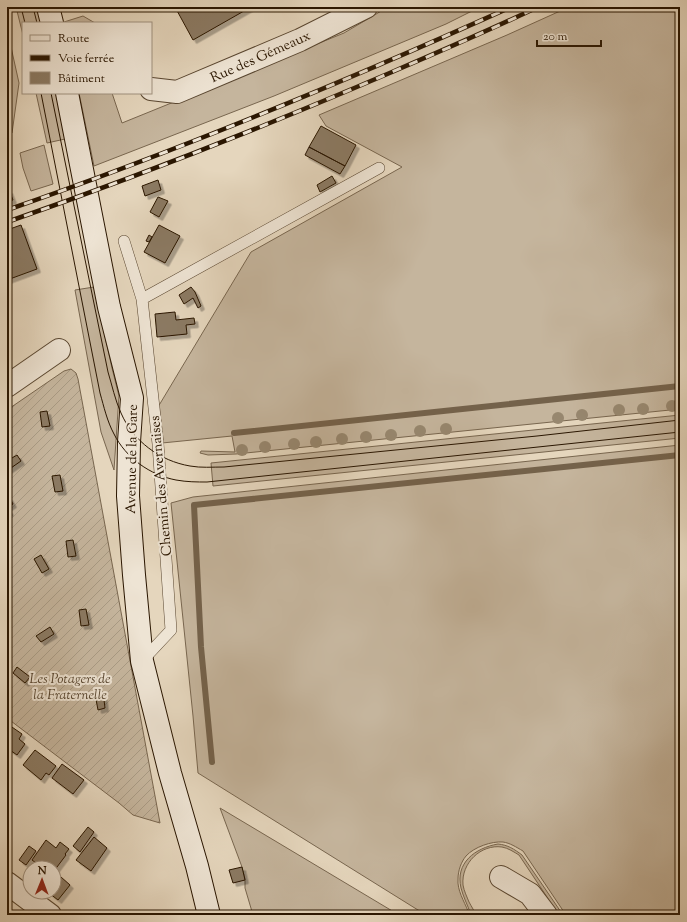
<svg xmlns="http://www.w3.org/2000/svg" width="687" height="922" viewBox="0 0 687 922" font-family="'Sorts Mill Goudy',serif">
<defs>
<pattern id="garden-furrows" width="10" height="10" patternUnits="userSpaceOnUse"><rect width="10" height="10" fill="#c5b59d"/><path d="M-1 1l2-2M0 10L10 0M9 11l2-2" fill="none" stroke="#a99b85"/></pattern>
<filter id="shadow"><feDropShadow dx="3.5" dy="3.5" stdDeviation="0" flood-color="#0004"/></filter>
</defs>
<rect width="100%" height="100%" fill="#e5d6bd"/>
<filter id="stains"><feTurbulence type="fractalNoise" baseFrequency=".005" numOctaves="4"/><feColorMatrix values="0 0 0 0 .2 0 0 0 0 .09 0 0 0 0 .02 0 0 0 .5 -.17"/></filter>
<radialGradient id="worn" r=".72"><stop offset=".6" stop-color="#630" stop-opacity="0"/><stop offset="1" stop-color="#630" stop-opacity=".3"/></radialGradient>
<path fill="#c5b59d" stroke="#78664f" d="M16,7H38L42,23H23V35Z
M388,7H480L446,24L274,96L94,166L79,93H112L122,123L344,33Z
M569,7H680V409L236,454L208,455L200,453L201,451L235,452L232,436L162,443L158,407L251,252L402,167L326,126L319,115L507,35Z
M83,16L95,23H64V22Z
M7,29L19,83L12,133H7Z
M36,93H57L65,139L47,143Z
M44,145L53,184L31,191L23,168L20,153Z
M94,287L112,368L119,396L114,470L101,432L75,290Z
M680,415V438L213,486L211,463Z
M680,445V915H566L523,851C516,847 510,843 503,842C492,841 474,847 466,856C461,862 458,871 458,879C457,890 464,901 468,911L465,915H426L198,773L193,716L171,503L193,497Z
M220,808L399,915H253L245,888V879L242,867Z
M498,844C508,845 514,849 522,855L563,915H559L519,855C514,852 508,848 502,847C481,844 461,863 463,885C464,891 467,897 469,902C472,907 474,912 478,915H470V912C467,904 463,896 461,888C455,863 475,848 498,844Z"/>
<path fill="url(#garden-furrows)" stroke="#78664f" d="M71,369L76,373L78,379L160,823L133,815L119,803L7,718V410L64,371Z"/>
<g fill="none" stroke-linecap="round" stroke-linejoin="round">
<path stroke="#74624b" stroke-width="6" d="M234,433L680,386
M212,762L201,647L194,505L680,455"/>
</g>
<path fill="#8b7a63" stroke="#2a1601" filter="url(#shadow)" d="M175,7H251L193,40Z
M321,126L356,145L345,166L309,147Z
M309,147L345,166L340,174L305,155Z
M332,176L336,183L320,192L317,185Z
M158,180L161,190L145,196L142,186Z
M9,190L13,200L7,202V191Z
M158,197L168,201L159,217L150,212Z
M21,225L37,269L7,280V230Z
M159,225L180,236L165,263L144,252Z
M149,235L152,237L149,242L146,241Z
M191,287L195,292L201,306L198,308L193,298L184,304L179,295Z
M175,312L176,320L194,318L195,324L186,325L187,334L157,337L155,314Z
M47,411L50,426L42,427L40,412Z
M17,455L21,461L8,470L7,461Z
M60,475L63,491L55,492L52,476Z
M9,497L13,504L7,508L10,512L7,514V499Z
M73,540L76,556L68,557L66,541Z
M41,555L49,569L42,573L34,559Z
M86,609L89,625L81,626L79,610Z
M50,627L54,634L41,642L36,636Z
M17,667L30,677L25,683L13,673Z
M103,692L105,708L98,710L95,694Z
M9,725L22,734L19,739L25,744L17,755L7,748V728Z
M35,750L56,766L49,775L46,773L41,780L23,765Z
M62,764L84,780L73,794L52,778Z
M88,827L94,832L80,852L73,846Z
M94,837L107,848L91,871L76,860Z
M46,840L56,848L60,842L69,849L65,854L66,855L54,871V868H43L32,860Z
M29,846L36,851L26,865L19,860Z
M242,867L245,880L233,883L229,870Z
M61,877L70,885L58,900L49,893L50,892H54V887Z"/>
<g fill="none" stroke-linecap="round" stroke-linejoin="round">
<defs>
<path id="lane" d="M124,241L142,299L158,444L171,630L142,661
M142,299L379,168"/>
<path id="street" d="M151,89L177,92L300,40L366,7
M7,386L59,350
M501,877L530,894L546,915
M7,883L50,915"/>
<path id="secondary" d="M48,7L52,23
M67,93L109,307L132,398L129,442L128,496L134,575L142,661L170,773L197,866L209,915"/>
</defs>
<use href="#lane" stroke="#594630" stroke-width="12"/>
<use href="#street" stroke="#594630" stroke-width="24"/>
<use href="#secondary" stroke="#2a1601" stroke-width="24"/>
<use href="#lane" stroke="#eee4d4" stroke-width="11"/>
<use href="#street" stroke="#eee4d4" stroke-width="22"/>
<use href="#secondary" stroke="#eee4d4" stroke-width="22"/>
<path stroke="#2a1601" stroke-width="1" d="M21,7L25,23
M33,7L37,23
M41,93L100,393C104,407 107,421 114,434C126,458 150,475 176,480C187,482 197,482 207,482L680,432
M51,93L108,372C112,385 115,400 121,413C133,441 160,461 190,466C201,468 212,467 224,467L537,436L680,420"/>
<defs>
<path id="rail" d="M7,210C178,151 346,81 511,7
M7,222C137,177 266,126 392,72C441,51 490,30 538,7"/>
</defs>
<use href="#rail" stroke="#2a1601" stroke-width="4.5"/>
<use href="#rail" stroke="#eee4d4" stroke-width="3" stroke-dasharray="9" stroke-linecap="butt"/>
</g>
<g fill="#97876f">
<circle cx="672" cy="406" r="6"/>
<circle cx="643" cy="409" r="6"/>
<circle cx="619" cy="410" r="6"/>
<circle cx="582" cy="415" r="6"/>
<circle cx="558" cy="418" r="6"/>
<circle cx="446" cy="429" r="6"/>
<circle cx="420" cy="431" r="6"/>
<circle cx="391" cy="435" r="6"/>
<circle cx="366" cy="437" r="6"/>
<circle cx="342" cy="439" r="6"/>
<circle cx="316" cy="442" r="6"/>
<circle cx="294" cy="444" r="6"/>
<circle cx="265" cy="447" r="6"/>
<circle cx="242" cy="450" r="6"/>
</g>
<g text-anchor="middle" stroke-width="4" stroke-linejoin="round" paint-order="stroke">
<g font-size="14" fill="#2a1601" stroke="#eee4d4">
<text transform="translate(260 56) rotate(-24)" y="5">Rue des Gémeaux</text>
<text transform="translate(131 459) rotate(-89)" y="5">Avenue de la Gare</text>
<text transform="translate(160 486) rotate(-95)" y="5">Chemin des Avernaises</text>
</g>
<g font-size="14" font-style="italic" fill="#584630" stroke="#eee4d4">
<text x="70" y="683">Les Potagers de<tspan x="70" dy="16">la Fraternelle</tspan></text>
</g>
</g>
<rect width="687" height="922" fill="none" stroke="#e5d6bd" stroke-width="24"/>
<rect x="8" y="8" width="671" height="906" fill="none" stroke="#2a1601" stroke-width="2"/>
<rect x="12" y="12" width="663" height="898" fill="none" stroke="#2a1601"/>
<rect x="22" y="22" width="130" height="72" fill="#eee4d4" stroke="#a09280"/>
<rect x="30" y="35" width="20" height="6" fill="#eee4d4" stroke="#a09280"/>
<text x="58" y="42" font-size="12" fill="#2a1601">Route</text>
<rect x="30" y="55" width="20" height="6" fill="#2a1601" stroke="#a09280"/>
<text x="58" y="62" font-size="12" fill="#2a1601">Voie ferrée</text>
<rect x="30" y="72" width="20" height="12" fill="#8b7a63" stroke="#a09280"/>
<text x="58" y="82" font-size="12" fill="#2a1601">Bâtiment</text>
<g transform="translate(42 880) rotate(1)"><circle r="19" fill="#eee4d4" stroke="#a09280"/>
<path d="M0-3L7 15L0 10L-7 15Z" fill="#8f2418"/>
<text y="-6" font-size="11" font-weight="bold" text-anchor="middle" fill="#2a1601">N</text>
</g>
<path d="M537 40v6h64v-6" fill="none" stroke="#2a1601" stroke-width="2"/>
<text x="543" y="40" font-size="12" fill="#2a1601" stroke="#eee4d4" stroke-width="3" paint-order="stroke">20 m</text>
<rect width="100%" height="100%" filter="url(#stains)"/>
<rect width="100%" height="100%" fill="url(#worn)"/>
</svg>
